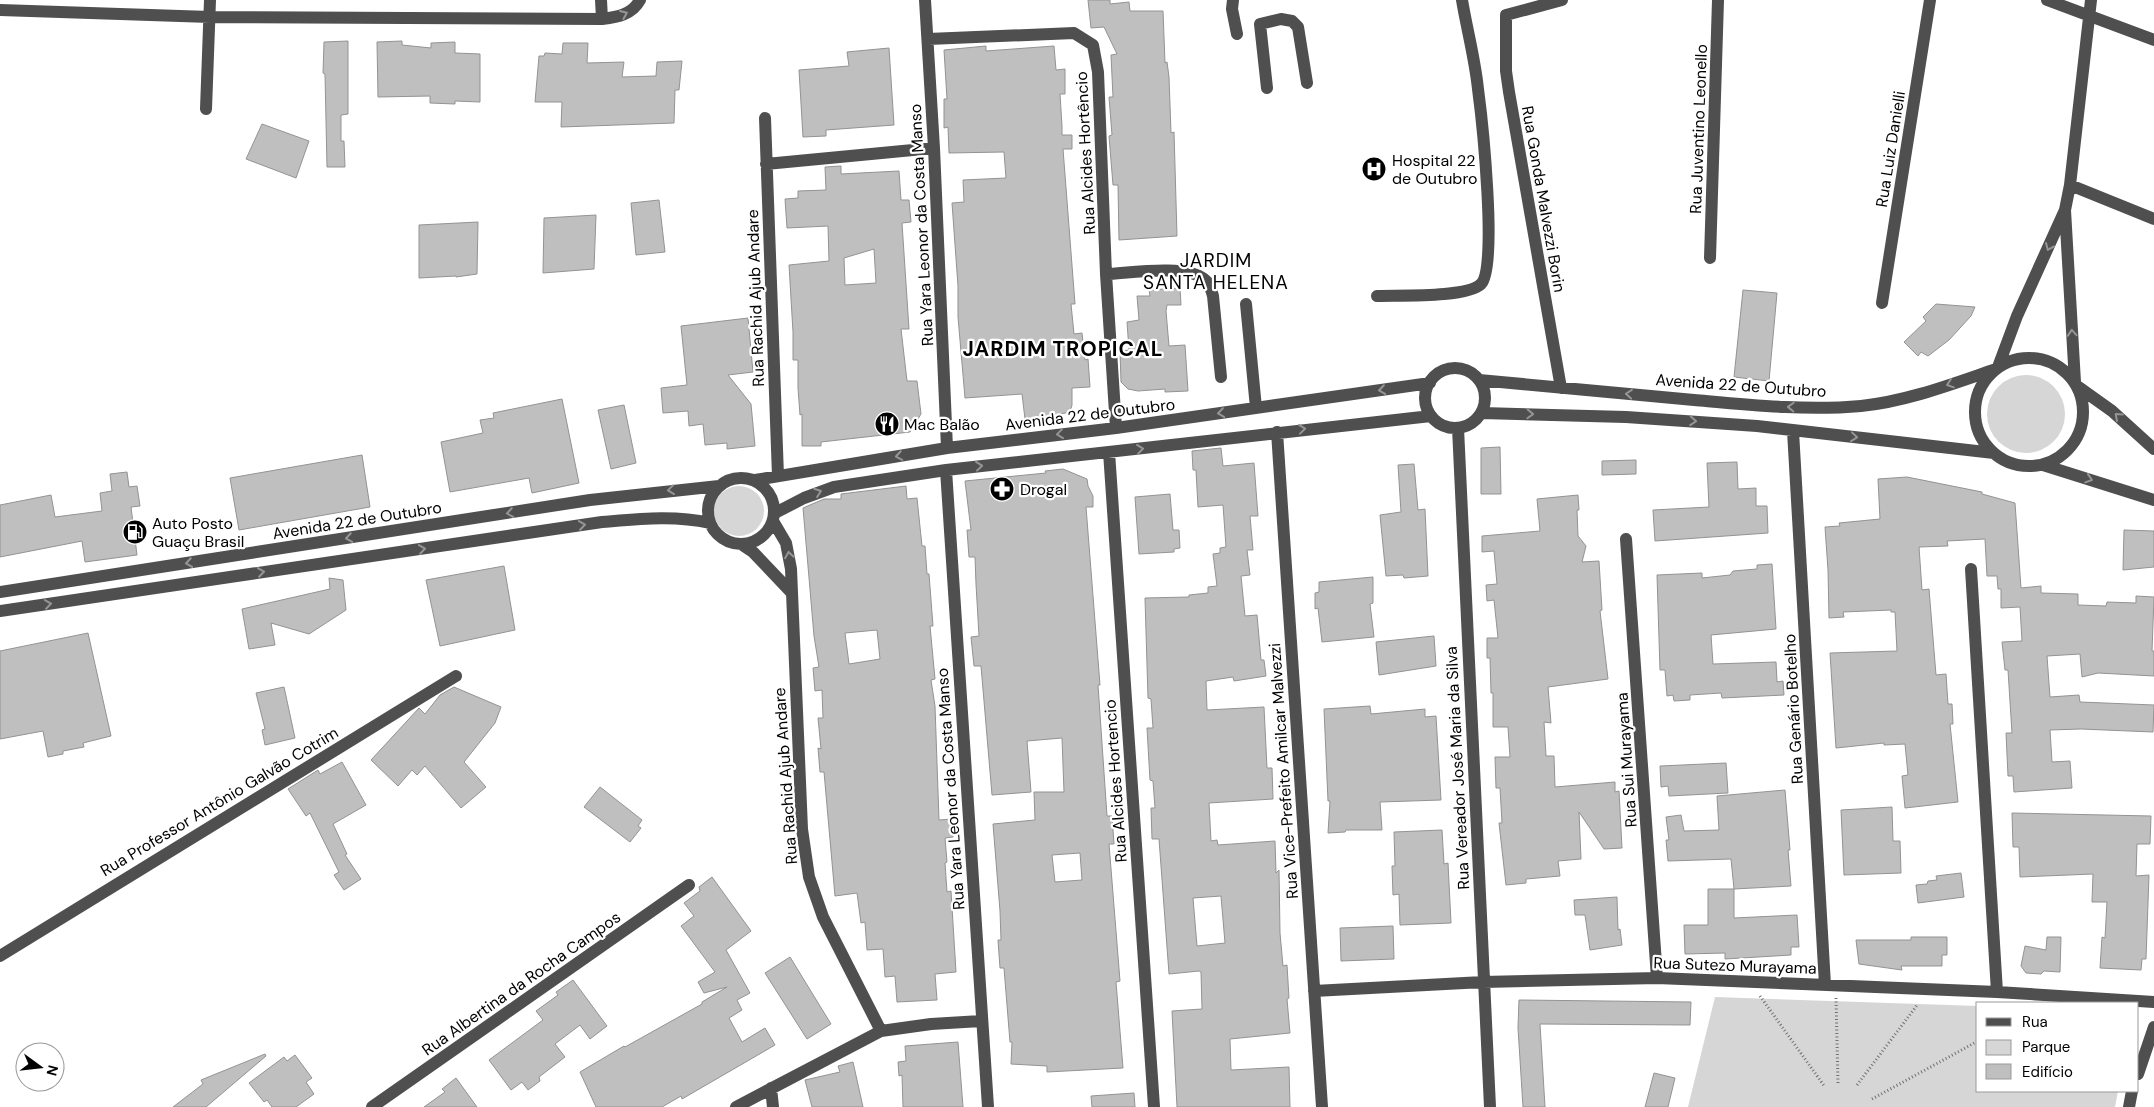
<svg xmlns="http://www.w3.org/2000/svg" width="2154" height="1107" viewBox="0 0 2154 1107" font-family="'DM Sans',sans-serif">
<rect width="100%" height="100%" fill="#fff"/>
<path fill="#d6d6d6" d="M1987 414a39 39 0 1 1 78 0a39 39 0 1 1-78 0Z
M714 511a25 25 0 1 1 50 0a25 25 0 1 1-50 0Z
M1715,997L1978,1006V1091H2118L2115,1107H1688Z"/>
<path fill="#bfbfbf" stroke="#939393" fill-rule="evenodd" d="M1088,0H1110V4L1129,2L1130,11H1163L1165,63L1167,62L1169,77L1171,133L1174,132L1177,236L1119,240L1118,185H1113L1109,136L1112,135L1109,97H1113L1111,55L1117,54L1104,27L1091,28Z
M348,41V114L341,115V141H344L345,167H327L325,74L323,73L324,42Z
M402,41V45L431,48V43L455,42V53L480,54V102L455,101V104L430,103V96L378,97L377,42Z
M563,43H588L587,63L624,62L622,77L656,76L657,62L682,61L679,90H675L674,123L561,127L562,102H535L539,56H544L545,53L562,54Z
M986,46V51L1054,46L1056,70L1065,69V94H1060L1062,126V135H1072V149H1063L1075,304H1071L1074,334L1082,333L1085,360L1088,359L1090,387L1072,388V405L1070,412L1047,417L1025,419L1022,394L965,398L958,317V286L952,203L964,202L963,180L1006,178L1004,152L949,153L948,127L944,128V99H947L944,50Z
M889,48L894,125L826,130V136L803,137L799,70L849,66L847,52Z
M262,124L309,141L296,178L246,159Z
M841,166V174L899,171L901,200H909L911,222L902,223L909,329H901L907,381H917L921,414L910,432L821,442V446H802V414L800,415L798,388V360H793V332L789,265L829,261L828,226L787,228L785,199L798,198V191L826,190L825,167ZM874,249L876,283L845,285L844,258Z
M659,200L665,252L636,255L631,203Z
M596,215L594,269L543,273L544,218Z
M478,222L477,274L456,277V276L419,278V225Z
M1180,288L1181,305H1167L1166,311L1169,346L1185,345L1188,391L1165,392V389L1138,391L1128,389L1121,382L1120,351L1129,350L1127,322L1139,320L1137,296H1150L1149,290Z
M1743,290L1777,293L1769,381L1734,377Z
M1936,304L1975,307L1971,316L1949,340L1928,356L1921,352L1918,356L1904,342L1926,321L1923,317Z
M748,318L753,372L728,375L751,404L755,446L727,449V443L705,445L703,424L689,426L688,411L663,413L661,388L687,385L681,326Z
M562,399L579,483L532,493L529,478L450,492L441,442L483,433L480,420L494,418L493,413Z
M624,405L636,463L611,469L598,410Z
M1500,447L1501,494H1481V448Z
M1221,448L1223,466L1254,463L1258,516H1250L1253,550H1247L1250,575L1241,576L1245,616L1257,615L1261,660H1264L1266,676L1234,681L1233,677L1206,681L1207,710L1264,707L1267,768H1272L1273,799L1209,803L1211,841L1217,840L1218,845L1275,841L1276,873L1279,870L1280,933L1283,966L1287,965L1289,998L1287,999L1290,1033L1230,1039L1231,1070L1289,1067L1290,1107H1177L1172,1011L1202,1009L1201,972L1199,971L1169,974L1159,839H1152L1151,808H1155L1153,781L1150,780L1147,728H1153L1151,699L1148,698L1145,598L1189,597V595L1208,593V587L1217,586L1213,554L1220,553V548L1226,547L1223,505L1198,507L1196,470H1193L1192,451ZM1221,896L1225,943L1197,946L1193,898Z
M362,455L370,507L239,530L230,478Z
M1636,460V474L1602,475V461Z
M1737,462L1738,489L1756,488V506H1767L1768,533L1655,541L1653,510L1709,507L1707,463Z
M1414,464L1418,510L1425,509L1428,576L1404,578L1403,575L1386,576L1380,515L1401,512L1398,465Z
M1063,469L1087,479L1088,486L1093,496V507H1086L1100,685H1098L1107,816H1112L1114,844H1109L1120,981L1116,982L1123,1068L1047,1072V1066L1011,1064L1012,1042H1010L1004,968H1000L998,940H1001L1000,911L993,824L1035,820L1034,792H1064L1062,738L1027,741L1031,792L992,795L981,666H974L971,637L979,636L976,584L975,557H969L967,530H971L965,481L1046,473L1045,471ZM1080,853L1082,880L1055,882L1052,855Z
M127,472L129,487L137,486L140,506L131,507L137,555L85,562L82,541L0,557V505L51,495L55,517L102,511L100,493L112,491L110,474Z
M1907,477L1982,492V494L2015,503L2021,588L2041,586V593L2078,594V605L2106,606L2107,602L2136,603V596L2154,597L2152,651H2154V676L2098,673L2082,677L2080,654L2047,656L2050,697L2079,695L2080,702L2154,705L2153,732L2081,729L2050,730L2052,762L2070,761L2072,788L2014,792L2013,776H2008L2006,733H2012L2008,670H2005L2002,642L2022,641L2020,607L2001,608V589H1998L1997,576H1987L1985,539L1947,541L1948,546L1919,547L1922,590L1929,589L1936,675L1946,674L1948,704H1952L1953,724H1950L1958,802L1905,808L1902,776L1908,775L1905,744L1884,745V743L1836,748L1830,653L1897,651L1895,612H1891V610L1843,612L1844,617L1829,618L1828,570L1825,527L1840,526L1839,523L1880,519L1878,479Z
M906,486L907,499L917,498L922,546H925L927,574H929L933,626H930L935,679L931,680L935,706L939,820L952,819L953,837L945,838L947,862L945,863L947,892L951,891L956,972L935,974L937,1000L897,1002L895,976L885,977L883,949L867,950L865,922L861,923L857,893L835,896L824,772H820L818,748L821,749L818,718H823L822,690L815,691L813,668L819,667L814,636L803,508L824,499H841V494ZM877,630L880,659L849,664L845,633Z
M1170,494L1173,530H1179L1180,548L1174,549V552L1139,554L1135,497Z
M1578,495L1579,510H1577L1578,536L1586,546L1582,562L1599,561L1602,610L1600,611L1608,679L1548,687L1551,723L1544,722L1546,756H1554L1555,787L1615,782V792L1619,791L1622,848L1604,849L1579,812L1581,859L1558,861L1560,876L1526,879V883L1506,885L1499,823H1502L1500,788H1496L1495,757H1510L1508,727H1493V693H1491L1490,658H1487V638H1498L1494,600L1487,601L1486,585L1497,584L1494,551L1482,552V536L1540,531L1537,499Z
M2124,530L2154,531V567L2123,570Z
M1772,564L1776,629L1711,635L1713,664L1776,662L1777,682L1783,681L1784,695L1722,698L1721,693L1690,695V700L1674,701L1673,695L1667,696L1665,670H1660L1657,575L1702,573V578L1730,575L1733,571L1757,569V565Z
M504,566L515,630L440,646L426,580Z
M1373,577V603L1370,604L1374,637L1322,642L1318,608L1315,609V593L1319,592V582Z
M329,578L343,580L346,610L309,634L271,623L275,645L249,649L242,609L330,589Z
M88,633L111,736L83,743L84,747L63,751V754L48,757L43,731L0,739V651Z
M1434,636L1436,666L1379,675L1376,642Z
M284,687L295,738L265,745L262,730L265,729L256,693Z
M454,687L501,707L495,723L464,762L486,787L461,808L425,766L417,775L412,770L398,786L371,760L419,708L425,714L440,695Z
M1370,706L1371,714L1425,709V717L1436,716L1441,800L1380,802L1382,830H1346L1345,832L1328,833L1330,801H1328L1324,709Z
M342,762L366,805L333,824L347,854L345,855L361,879L344,890L334,875L339,872L310,813L306,816L288,789L318,770L320,774Z
M1726,763L1728,793L1669,796L1668,786L1661,787L1660,766Z
M600,787L642,820L638,826L641,828L630,842L584,807Z
M1785,790L1790,850H1788L1791,886L1734,889L1731,859L1668,861L1666,840H1669L1666,817L1681,815L1684,831L1719,830L1717,796Z
M1892,807L1893,841H1900L1901,873L1844,875L1841,810Z
M2012,813L2151,816L2150,844H2137L2136,876L2149,875L2146,959H2142L2141,970L2100,968L2102,937L2105,938L2107,902H2092L2093,874L2020,877L2019,847H2013Z
M1442,830L1444,864L1448,863L1451,923L1400,925L1399,894L1393,895L1392,866H1395L1394,832Z
M1961,873L1964,897L1918,903L1916,885L1927,884L1928,881L1937,880L1936,876Z
M712,877L751,931L726,950L750,993L737,1000L742,1010L729,1018L742,1042L765,1028L775,1045L682,1099L681,1096L662,1107H596L580,1072L624,1046L625,1047L702,1004V1002L727,987L704,993L698,982L715,972L681,926L694,916L684,903L700,891L699,887Z
M1708,889H1734V918L1797,915L1799,947H1791V955L1725,959V953L1685,954L1684,925H1708Z
M1617,897L1618,930L1620,929L1622,945L1590,950L1585,915H1575L1574,900Z
M1393,926L1394,959L1341,961L1340,928Z
M1911,937H1947V955H1942V966H1901L1902,970L1859,964L1856,940H1911Z
M2047,937H2061L2060,972L2044,971L2041,974L2026,973L2021,966L2025,946L2046,950Z
M790,957L831,1024L807,1039L765,973Z
M573,980L607,1026L590,1039L580,1025L555,1044L565,1057L539,1077L540,1081L528,1090L522,1082L511,1090L489,1060L543,1020L536,1011L558,995L556,992Z
M1519,1000L1691,1002L1690,1025L1540,1024L1545,1107H1523L1518,1028Z
M958,1042L963,1107H903L902,1075L899,1076L898,1062L906,1061L905,1046Z
M265,1054L266,1056L206,1107H173L203,1084L201,1080Z
M295,1055L312,1078L306,1082L314,1094L296,1107H272L267,1100L264,1102L249,1083L284,1057L287,1061Z
M853,1062L863,1107H812L805,1080L840,1072L838,1066Z
M1654,1073L1675,1078L1668,1107H1645Z
M456,1078L477,1107H424L445,1092L442,1089Z
M1134,1093L1135,1107H1092L1091,1096Z"/>
<g fill="none" stroke-linecap="round" stroke-linejoin="round">
<path stroke="#717171" stroke-width="3" stroke-dasharray="1 2.5" stroke-linecap="butt" d="M1760,996L1825,1087
M1836,998L1838,1083
M1857,1085L1918,1004
M1872,1099L1978,1041"/>
<path stroke="#4f4f4f" stroke-width="12" d="M601,0L602,19
M925,0L934,148L947,448
M1233,0L1232,9L1237,34
M2047,0L2154,40
M0,10L210,17L602,19C617,17 632,15 640,0
M928,39L1074,33L1093,45L1098,72L1106,274L1116,428
M1267,88L1260,24L1281,19L1292,21L1298,27L1307,83
M206,109L210,0
M765,118L778,476
M766,164L934,148
M2070,185L2154,219
M2065,210L2070,185L2091,0
M1710,258L1718,0
M1106,274C1130,273 1185,264 1204,279C1210,283 1211,290 1213,296L1221,377
M1377,296C1398,295 1467,298 1481,284C1498,268 1482,119 1478,89C1475,59 1467,30 1462,0
M1882,303L1930,0
M1246,304L1256,408
M1975 412a54 54 0 1 1 108 0a54 54 0 1 1-108 0Z
M1998,367L2017,316L2065,210L2075,382
M1425 398a30 30 0 1 1 60 0a30 30 0 1 1-60 0Z
M1479,380C1551,387 1623,393 1694,400C1750,405 1806,411 1861,406C1908,401 1952,384 1996,369
M2077,386L2112,411L2154,449
M1561,388L1509,92L1506,71V15L1562,0
M1482,413L1626,417L1757,426L1994,453
M1458,428L1490,1107
M1793,431L1825,985
M1277,432L1322,1107
M1109,452L1154,1107
M2043,465L2154,500
M946,470L988,1107
M708 511a33 33 0 1 1 66 0a33 33 0 1 1-66 0Z
M755,480L947,448L1116,428L1430,383
M775,513L804,498L834,487L946,470L1431,416
M773,521L786,543L791,569L802,829L809,877L823,917L881,1031
M1626,539L1657,978
M741,544L753,552L791,592
M1971,569L1997,992
M0,592L590,500L719,486
M0,611L602,522C639,519 674,515 710,523
M0,956L456,676
M1314,991L1483,982L1657,978L1997,992L2154,1002
M2138,1074L2154,1027
M771,1088L773,1107
M372,1107L689,885
M736,1107L881,1031L931,1024L981,1021
M2129,1107L2132,1091"/>
</g>
<defs><path id="oneway-chevron" d="M-2-3.5L2.5 0L-2 3.5" fill="none" stroke-width="1.6" stroke-linecap="round" stroke-linejoin="round" transform="scale(1.25)"/></defs>
<g stroke="#959595">
<use href="#oneway-chevron" transform="translate(624 14) rotate(-23)"/>
<use href="#oneway-chevron" transform="translate(2049 247) rotate(114)"/>
<use href="#oneway-chevron" transform="translate(2072 333) rotate(-94)"/>
<use href="#oneway-chevron" transform="translate(1950 384) rotate(161)"/>
<use href="#oneway-chevron" transform="translate(1382 390) rotate(172)"/>
<use href="#oneway-chevron" transform="translate(1629 394) rotate(-175)"/>
<use href="#oneway-chevron" transform="translate(1791 407) rotate(-178)"/>
<use href="#oneway-chevron" transform="translate(1221 413) rotate(172)"/>
<use href="#oneway-chevron" transform="translate(1530 414) rotate(2)"/>
<use href="#oneway-chevron" transform="translate(2118 416) rotate(-138)"/>
<use href="#oneway-chevron" transform="translate(1693 421) rotate(4)"/>
<use href="#oneway-chevron" transform="translate(1302 429) rotate(-6)"/>
<use href="#oneway-chevron" transform="translate(1060 434) rotate(173)"/>
<use href="#oneway-chevron" transform="translate(1854 437) rotate(6)"/>
<use href="#oneway-chevron" transform="translate(1140 449) rotate(-7)"/>
<use href="#oneway-chevron" transform="translate(899 456) rotate(170)"/>
<use href="#oneway-chevron" transform="translate(979 466) rotate(-6)"/>
<use href="#oneway-chevron" transform="translate(2089 479) rotate(18)"/>
<use href="#oneway-chevron" transform="translate(671 490) rotate(173)"/>
<use href="#oneway-chevron" transform="translate(818 492) rotate(-20)"/>
<use href="#oneway-chevron" transform="translate(510 513) rotate(171)"/>
<use href="#oneway-chevron" transform="translate(582 525) rotate(-8)"/>
<use href="#oneway-chevron" transform="translate(349 538) rotate(171)"/>
<use href="#oneway-chevron" transform="translate(422 549) rotate(-8)"/>
<use href="#oneway-chevron" transform="translate(789 555) rotate(-99)"/>
<use href="#oneway-chevron" transform="translate(189 563) rotate(171)"/>
<use href="#oneway-chevron" transform="translate(261 572) rotate(-8)"/>
<use href="#oneway-chevron" transform="translate(48 604) rotate(-8)"/>
</g>
<defs>
<symbol id="hospital-disc" viewBox="-11 -11 22 22"><circle r="9.5" fill="#000" stroke="#fff"/><path d="M-5-5h3v3.5h4V-5h3V5h-3V1.5h-4V5h-3Z" fill="#fff"/></symbol>
<symbol id="restaurant-disc" viewBox="-11 -11 22 22"><circle r="9.5" fill="#000" stroke="#fff"/><path d="M-5-6h1v4h1v-4h1v4h1v-4h1v5L-1.5 .5V6h-2V.5L-5-1ZM5-6V6H3V1.5H1.5Q1.5-4 5-6Z" fill="#fff"/></symbol>
<symbol id="pharmacy-disc" viewBox="-11 -11 22 22"><circle r="9.5" fill="#000" stroke="#fff"/><path d="M-2-6h4v4h4v4h-4v4h-4v-4h-4v-4h4Z" fill="#fff"/></symbol>
<symbol id="fuel-disc" viewBox="-11 -11 22 22"><circle r="9.5" fill="#000" stroke="#fff"/><path d="M-5.5-6h7V0h2V4h1.3V-2.5L3-4.5l.8-.8L6-3V5H2.5V1h-1V6h-7ZM-4.2-4.7v3.2H.2V-4.7Z" fill="#fff"/></symbol>
</defs>
<g fill-rule="evenodd">
<use href="#hospital-disc" x="1360" y="155" width="28" height="28"/>
<use href="#restaurant-disc" x="873" y="410" width="28" height="28"/>
<use href="#pharmacy-disc" x="988" y="475" width="28" height="28"/>
<use href="#fuel-disc" x="121" y="518" width="28" height="28"/>
</g>
<g text-anchor="middle" stroke-width="4.5" stroke-linejoin="round" paint-order="stroke">
<g font-size="16" fill="#000" stroke="#fff">
<text transform="translate(1698 129) rotate(-88)" y="6">Rua Juventino Leonello</text>
<text transform="translate(1890 149) rotate(-81)" y="6">Rua Luiz Danielli</text>
<text transform="translate(1085 153) rotate(-93)" y="6">Rua Alcides Hortêncio</text>
<text transform="translate(1544 199) rotate(80)" y="6">Rua Gonda Malvezzi Borin</text>
<text transform="translate(921 225) rotate(-93)" y="6">Rua Yara Leonor da Costa Manso</text>
<text transform="translate(755 298) rotate(-92)" y="6">Rua Rachid Ajub Andare</text>
<text transform="translate(1741 385) rotate(4)" y="6">Avenida 22 de Outubro</text>
<text transform="translate(1090 414) rotate(-7)" y="6">Avenida 22 de Outubro</text>
<text transform="translate(357 520) rotate(-9)" y="6">Avenida 22 de Outubro</text>
<text transform="translate(1793 709) rotate(-93)" y="6">Rua Genário Botelho</text>
<text transform="translate(1626 760) rotate(-94)" y="6">Rua Sui Murayama</text>
<text transform="translate(1457 768) rotate(-93)" y="6">Rua Vereador José Maria da Silva</text>
<text transform="translate(1283 771) rotate(-94)" y="6">Rua Vice-Prefeito Amilcar Malvezzi</text>
<text transform="translate(785 776) rotate(-94)" y="6">Rua Rachid Ajub Andare</text>
<text transform="translate(1115 781) rotate(-94)" y="6">Rua Alcides Hortencio</text>
<text transform="translate(950 789) rotate(-94)" y="6">Rua Yara Leonor da Costa Manso</text>
<text transform="translate(219 801) rotate(-31)" y="6">Rua Professor Antônio Galvão Cotrim</text>
<text transform="translate(1735 965) rotate(2)" y="6">Rua Sutezo Murayama</text>
<text transform="translate(521 983) rotate(-35)" y="6">Rua Albertina da Rocha Campos</text>
</g>
<g font-size="16" fill="#000" stroke="#fff" text-anchor="start">
<text x="1392" y="166">Hospital 22<tspan x="1392" dy="18">de Outubro</tspan></text>
<text x="904" y="430">Mac Balão</text>
<text x="1020" y="495">Drogal</text>
<text x="152" y="529">Auto Posto<tspan x="152" dy="18">Guaçu Brasil</tspan></text>
</g>
<g font-size="19" letter-spacing="1" fill="#000" stroke="#fff">
<text x="1216" y="267">JARDIM<tspan x="1216" dy="22">SANTA HELENA</tspan></text>
</g>
<g font-size="21" font-weight="bold" letter-spacing="1" fill="#000" stroke="#fff">
<text x="1063" y="356">JARDIM TROPICAL</text>
</g>
</g>
<rect x="1976" y="1002" width="162" height="90" fill="#ffffff" stroke="#999999"/>
<rect x="1986" y="1018" width="25" height="8" fill="#4f4f4f" stroke="#999999"/>
<text x="2022" y="1027" font-size="15" fill="#000000">Rua</text>
<rect x="1986" y="1040" width="25" height="15" fill="#d6d6d6" stroke="#999999"/>
<text x="2022" y="1052" font-size="15" fill="#000000">Parque</text>
<rect x="1986" y="1064" width="25" height="15" fill="#bfbfbf" stroke="#999999"/>
<text x="2022" y="1077" font-size="15" fill="#000000">Edifício</text>
<g transform="translate(40 1067) rotate(105)"><circle r="24" fill="#ffffff" stroke="#999999"/>
<path d="M0-4L9 19L0 12L-9 19Z" fill="#000000"/>
<text y="-8" font-size="14" font-weight="bold" text-anchor="middle" fill="#000000">N</text>
</g>
</svg>
